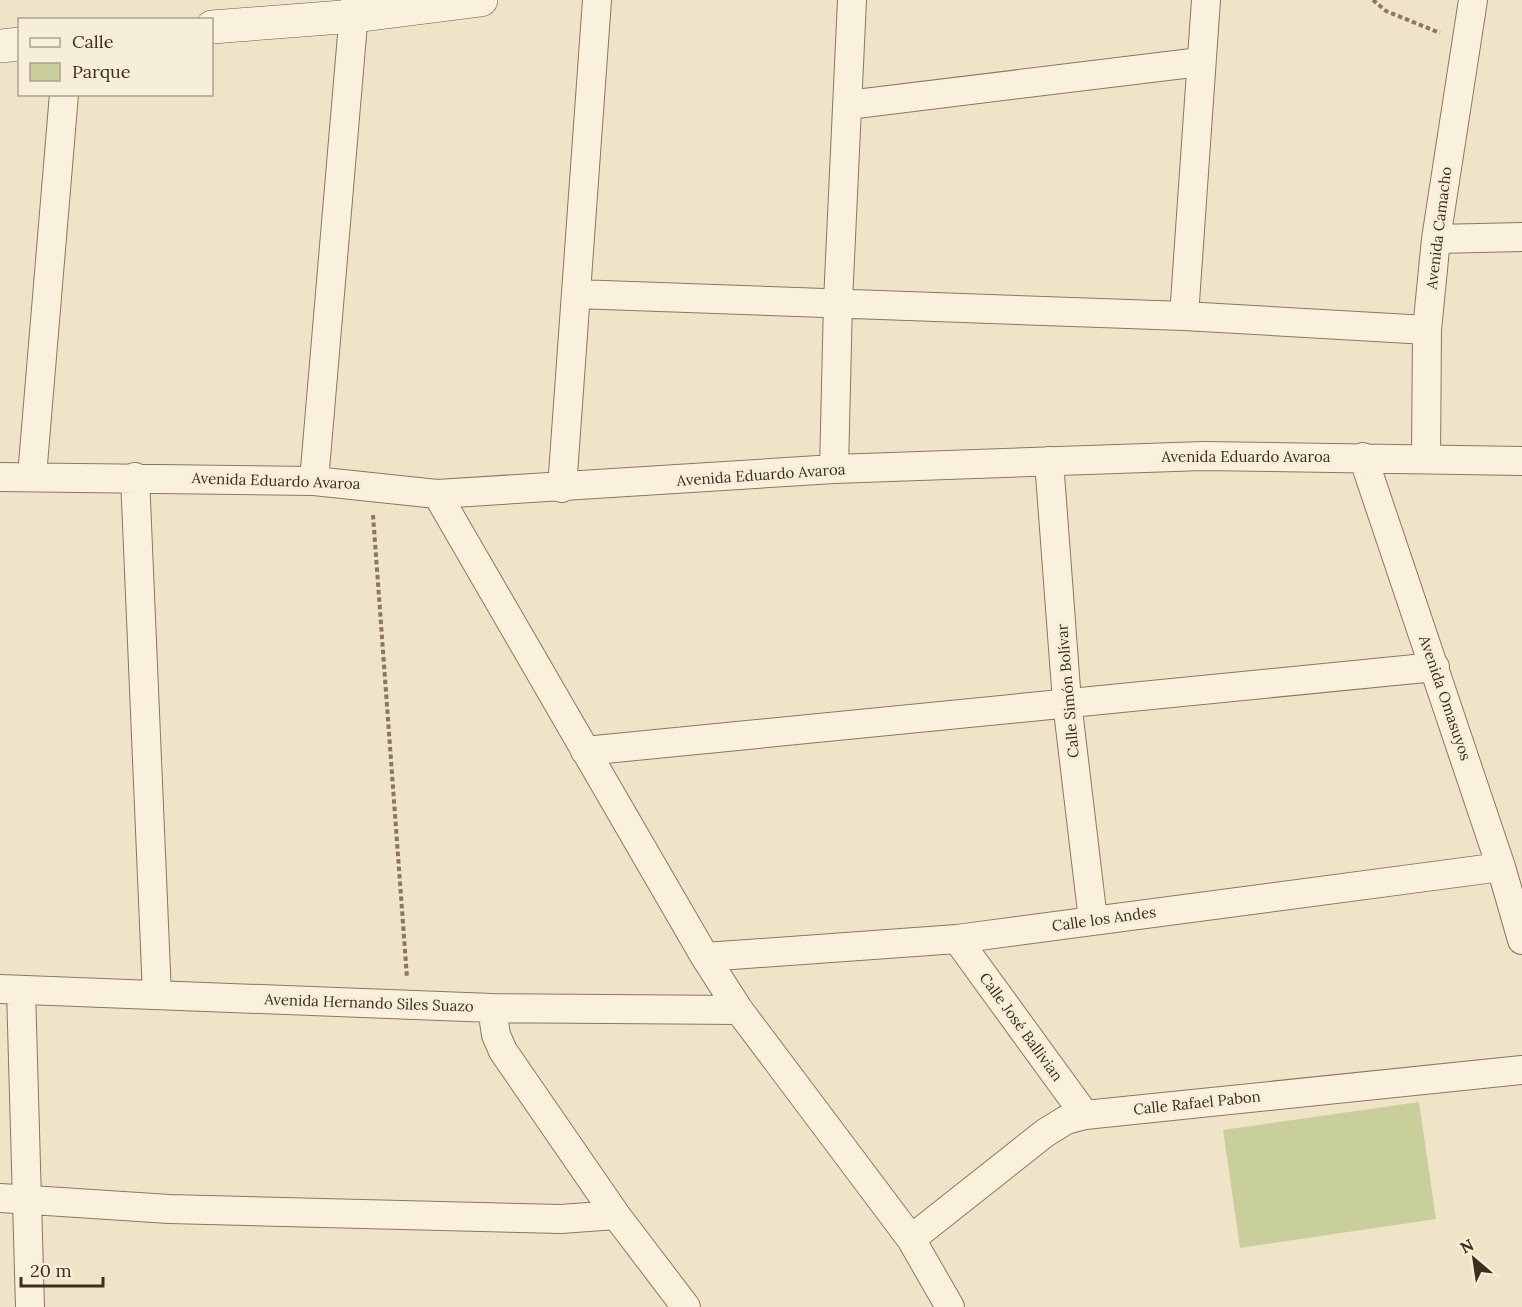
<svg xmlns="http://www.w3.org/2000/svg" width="1522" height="1307" viewBox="0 0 1522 1307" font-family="Lora,serif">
<rect width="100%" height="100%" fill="#f0e4c8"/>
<path fill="#c9cf9b" d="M1419,1102L1436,1219L1240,1248L1223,1130Z"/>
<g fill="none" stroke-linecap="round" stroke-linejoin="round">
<defs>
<path id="street" d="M848,105L1200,62
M1436,239L1522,237
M576,294L1184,316L1427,330
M1184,316L1206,0
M1363,457L1501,867L1522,940
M1426,458L1427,330L1436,239L1473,0
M1049,461L1067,702L1093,920
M834,469L838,302L852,0
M32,476L64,94
M0,477L314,481L437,494L834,469L1203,456L1522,461
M135,477L157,995
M314,481L355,0
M562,488L597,0
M437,494L705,957L739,1010L911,1239L950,1307
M585,751L1435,667
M957,939L1085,1115
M705,957L957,939L1501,867
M0,989L492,1008L739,1010
M21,990L30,1307
M492,1008L496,1035L503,1051L616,1215L686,1307
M0,1198L169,1209L561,1219L616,1215
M911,1239L1045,1133L1066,1120L1085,1115L1522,1070"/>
<path id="secondary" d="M212,27L355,16L481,0
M0,46L20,44"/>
</defs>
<use href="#street" stroke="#8d765c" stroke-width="30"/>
<use href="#secondary" stroke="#6f573f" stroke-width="34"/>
<path stroke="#8d765c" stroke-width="4" stroke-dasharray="4.5 3" stroke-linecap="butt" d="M1373,0L1386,11L1440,33
M373,515L407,978"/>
<use href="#street" stroke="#faf1dc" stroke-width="28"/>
<use href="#secondary" stroke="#faf1dc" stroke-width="33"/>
</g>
<g text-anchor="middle" stroke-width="6" stroke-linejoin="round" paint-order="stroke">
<g font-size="15" fill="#3d2e20" stroke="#f7eed8">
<text transform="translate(1439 228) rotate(-83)" y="5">Avenida Camacho</text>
<text x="1246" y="462">Avenida Eduardo Avaroa</text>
<text transform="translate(761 475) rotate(-4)" y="5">Avenida Eduardo Avaroa</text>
<text transform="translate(276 481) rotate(2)" y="5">Avenida Eduardo Avaroa</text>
<text transform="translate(1068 691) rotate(-95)" y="5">Calle Simón Bolívar</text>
<text transform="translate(1445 698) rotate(71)" y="5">Avenida Omasuyos</text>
<text transform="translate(1104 919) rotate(-8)" y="5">Calle los Andes</text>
<text transform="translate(369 1003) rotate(2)" y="5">Avenida Hernando Siles Suazo</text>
<text transform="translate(1021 1027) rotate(54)" y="5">Calle José Ballivian</text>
<text transform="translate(1197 1103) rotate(-6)" y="5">Calle Rafael Pabon</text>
</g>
</g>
<rect x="18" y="18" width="195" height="78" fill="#f7eed8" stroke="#ada18e" stroke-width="1.5"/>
<rect x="30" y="38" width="30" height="9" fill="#faf1dc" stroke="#ada18e" stroke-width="1.5"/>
<text x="72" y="48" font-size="18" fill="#3d2e20">Calle</text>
<rect x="30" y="63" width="30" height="18" fill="#c9cf9b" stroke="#ada18e" stroke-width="1.5"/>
<text x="72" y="78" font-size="18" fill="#3d2e20">Parque</text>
<g transform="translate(1474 1259) rotate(331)" stroke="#f7eed8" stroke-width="4.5" paint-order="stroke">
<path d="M0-4.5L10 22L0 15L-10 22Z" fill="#3d2e20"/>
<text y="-9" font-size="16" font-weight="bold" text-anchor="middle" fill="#3d2e20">N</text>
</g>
<path d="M21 1277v9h82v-9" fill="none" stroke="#3d2e20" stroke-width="3"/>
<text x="30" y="1277" font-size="18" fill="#3d2e20" stroke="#f7eed8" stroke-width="4.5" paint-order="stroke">20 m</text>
</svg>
